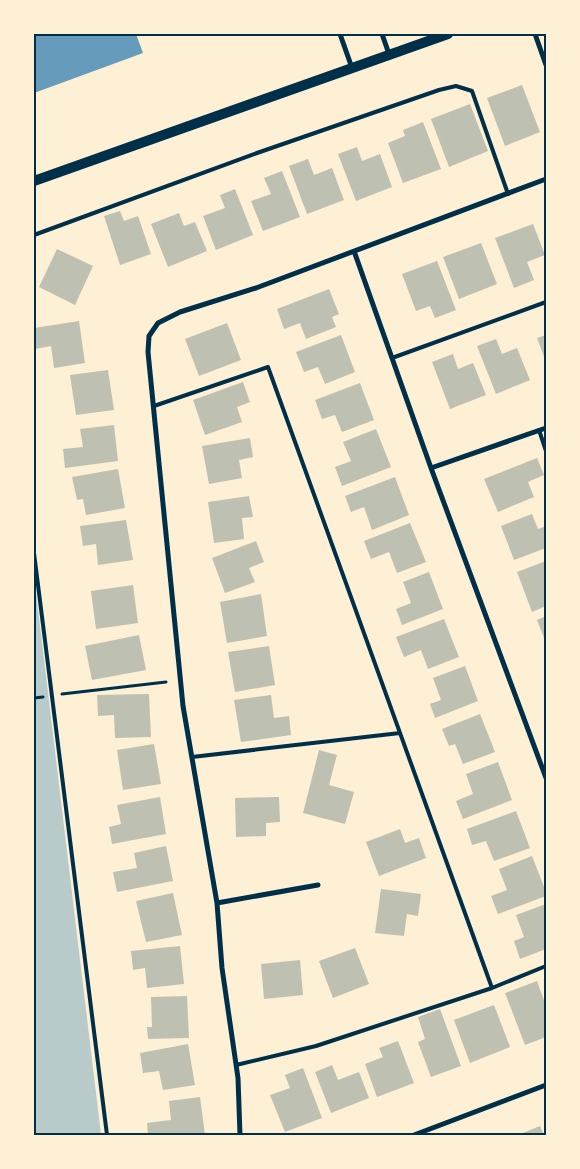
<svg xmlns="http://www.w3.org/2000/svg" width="580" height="1169" viewBox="0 0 580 1169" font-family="Commissioner,sans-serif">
<rect width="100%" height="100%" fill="#fdf0d5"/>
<path fill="#b9caca" d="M34,576L101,1135H34Z"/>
<path fill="#669bbc" d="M34,34H136L143,53L34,93Z"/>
<path fill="#bec0b2" d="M522,85L540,132L505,146L487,98Z
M470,104L488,151L449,167L431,119Z
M423,122L441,169L403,183L388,143L405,136L403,130Z
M357,147L362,161L380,154L392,187L356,201L338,154Z
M308,159L314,175L332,168L344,200L307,214L289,166Z
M282,171L300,217L263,231L251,201L271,194L264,178Z
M235,189L253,235L216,250L203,216L225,208L220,195Z
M120,211L124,221L138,216L151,254L120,265L104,216Z
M179,213L184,226L195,222L207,251L168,267L151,224Z
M533,224L545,255L527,262L534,280L514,288L495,238Z
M481,243L497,284L459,299L443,257Z
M57,249L93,266L75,305L39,287Z
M437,261L456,310L435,318L430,306L416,311L402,274Z
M329,289L339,314L332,317L336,327L306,339L300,323L284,329L277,309Z
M79,321L85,363L54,368L51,346L35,349L34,328Z
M227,323L241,360L199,376L185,339Z
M341,335L355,372L325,384L318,367L304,372L296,352Z
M546,335V362L537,338Z
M496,339L502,354L517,348L530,380L496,394L477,346Z
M453,354L458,369L473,363L486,395L450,409L432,362Z
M108,370L114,410L76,415L70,375Z
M243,382L250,402L237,407L242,422L205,435L193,400Z
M360,383L374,420L342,432L335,415L322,419L315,400Z
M114,425L118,461L65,468L63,449L83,447L80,429Z
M376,429L391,467L342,486L335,467L351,461L343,442Z
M250,438L253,457L239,460L242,478L209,484L202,446Z
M537,458L544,475L528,482L534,497L498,512L484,479Z
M118,469L125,508L86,515L83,499L77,500L72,477Z
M395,477L409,515L372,530L364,507L351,512L345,496Z
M249,496L253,517L242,518L244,539L214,543L208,502Z
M532,514L538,529L546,526V548L514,560L501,526Z
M126,520L133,560L98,565L96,544L83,546L80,526Z
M410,523L426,562L397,573L389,552L371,559L364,541Z
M256,541L264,562L249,568L255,582L225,593L212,558Z
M546,561V606L532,612L517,572Z
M429,572L443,609L402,625L396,609L411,603L403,582Z
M133,585L138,623L96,629L91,591Z
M261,594L267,636L227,643L220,602Z
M546,616V643L537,620Z
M444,619L459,657L428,669L421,650L404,657L396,637Z
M139,635L146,670L92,680L85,646Z
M269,646L275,685L235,692L228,652Z
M465,666L478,701L435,718L430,704L441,700L433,678Z
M149,694L151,737L115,738L114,715L98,716L97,695Z
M271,695L274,718L289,716L291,735L241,742L234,700Z
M480,714L495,752L463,764L455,744L449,746L442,729Z
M154,744L161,784L123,790L117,750Z
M319,750L337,755L329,785L354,792L345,824L303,813Z
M498,762L512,800L463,819L456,801L473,794L466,774Z
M160,797L166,834L112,844L109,827L121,824L117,805Z
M279,797L280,822L266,823V836L236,837L235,798Z
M516,811L530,848L494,861L486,841L472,845L467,829Z
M400,829L405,843L419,838L426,858L379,876L366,842Z
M166,846L173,881L117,892L113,872L137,868L134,853Z
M532,856L546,892V896L498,914L491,896L507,890L499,869Z
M381,889L421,894L418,916L407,914L404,936L375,933Z
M173,893L182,935L146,942L136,901Z
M546,904V949L520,959L514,941L524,937L516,915Z
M180,946L184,984L147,988L145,968L133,970L131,951Z
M355,948L369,984L333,998L319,961Z
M300,960L303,995L264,999L261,964Z
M537,981L546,1006V1037L525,1045L505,993Z
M187,996L189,1038L148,1039L147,1027H152L151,997Z
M494,1005L510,1047L470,1063L454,1020Z
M440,1009L461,1066L431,1077L418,1042L425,1039L418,1017Z
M398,1041L414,1083L377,1097L365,1064L383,1057L379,1048Z
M188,1044L195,1085L163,1090L159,1071L143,1073L140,1053Z
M332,1065L338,1080L359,1072L369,1098L331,1113L315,1072Z
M303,1068L322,1118L285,1132L270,1095L290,1088L285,1075Z
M200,1097L205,1135H148L147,1123L171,1120L169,1101Z
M540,1126L544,1135H518Z"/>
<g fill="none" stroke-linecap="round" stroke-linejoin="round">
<path stroke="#003049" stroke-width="3" d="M62,694L166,682
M34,698L43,697"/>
<path stroke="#003049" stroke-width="4" d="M34,235L257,153L439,90L456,86L472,91L508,194
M392,358L546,302
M154,406L268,367L492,988L546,966
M539,430L546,451
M34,553L107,1135
M192,757L400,733
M236,1065L316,1046L492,988"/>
<path stroke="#003049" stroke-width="5" d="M340,34L352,68
M382,34L389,54
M535,34L546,65
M354,251L431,468L546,778
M431,468L546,428
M217,903L318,885
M240,1135L238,1078L222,968L217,903L183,706L148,352L149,336L158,323L180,312L256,288L546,179
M414,1135L546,1085"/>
<path stroke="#003049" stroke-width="10" d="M34,181L448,34"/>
</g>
<rect width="580" height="1169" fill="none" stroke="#fdf0d5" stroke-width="70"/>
<rect x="35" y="35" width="510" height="1099" fill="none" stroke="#003049" stroke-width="2"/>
</svg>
